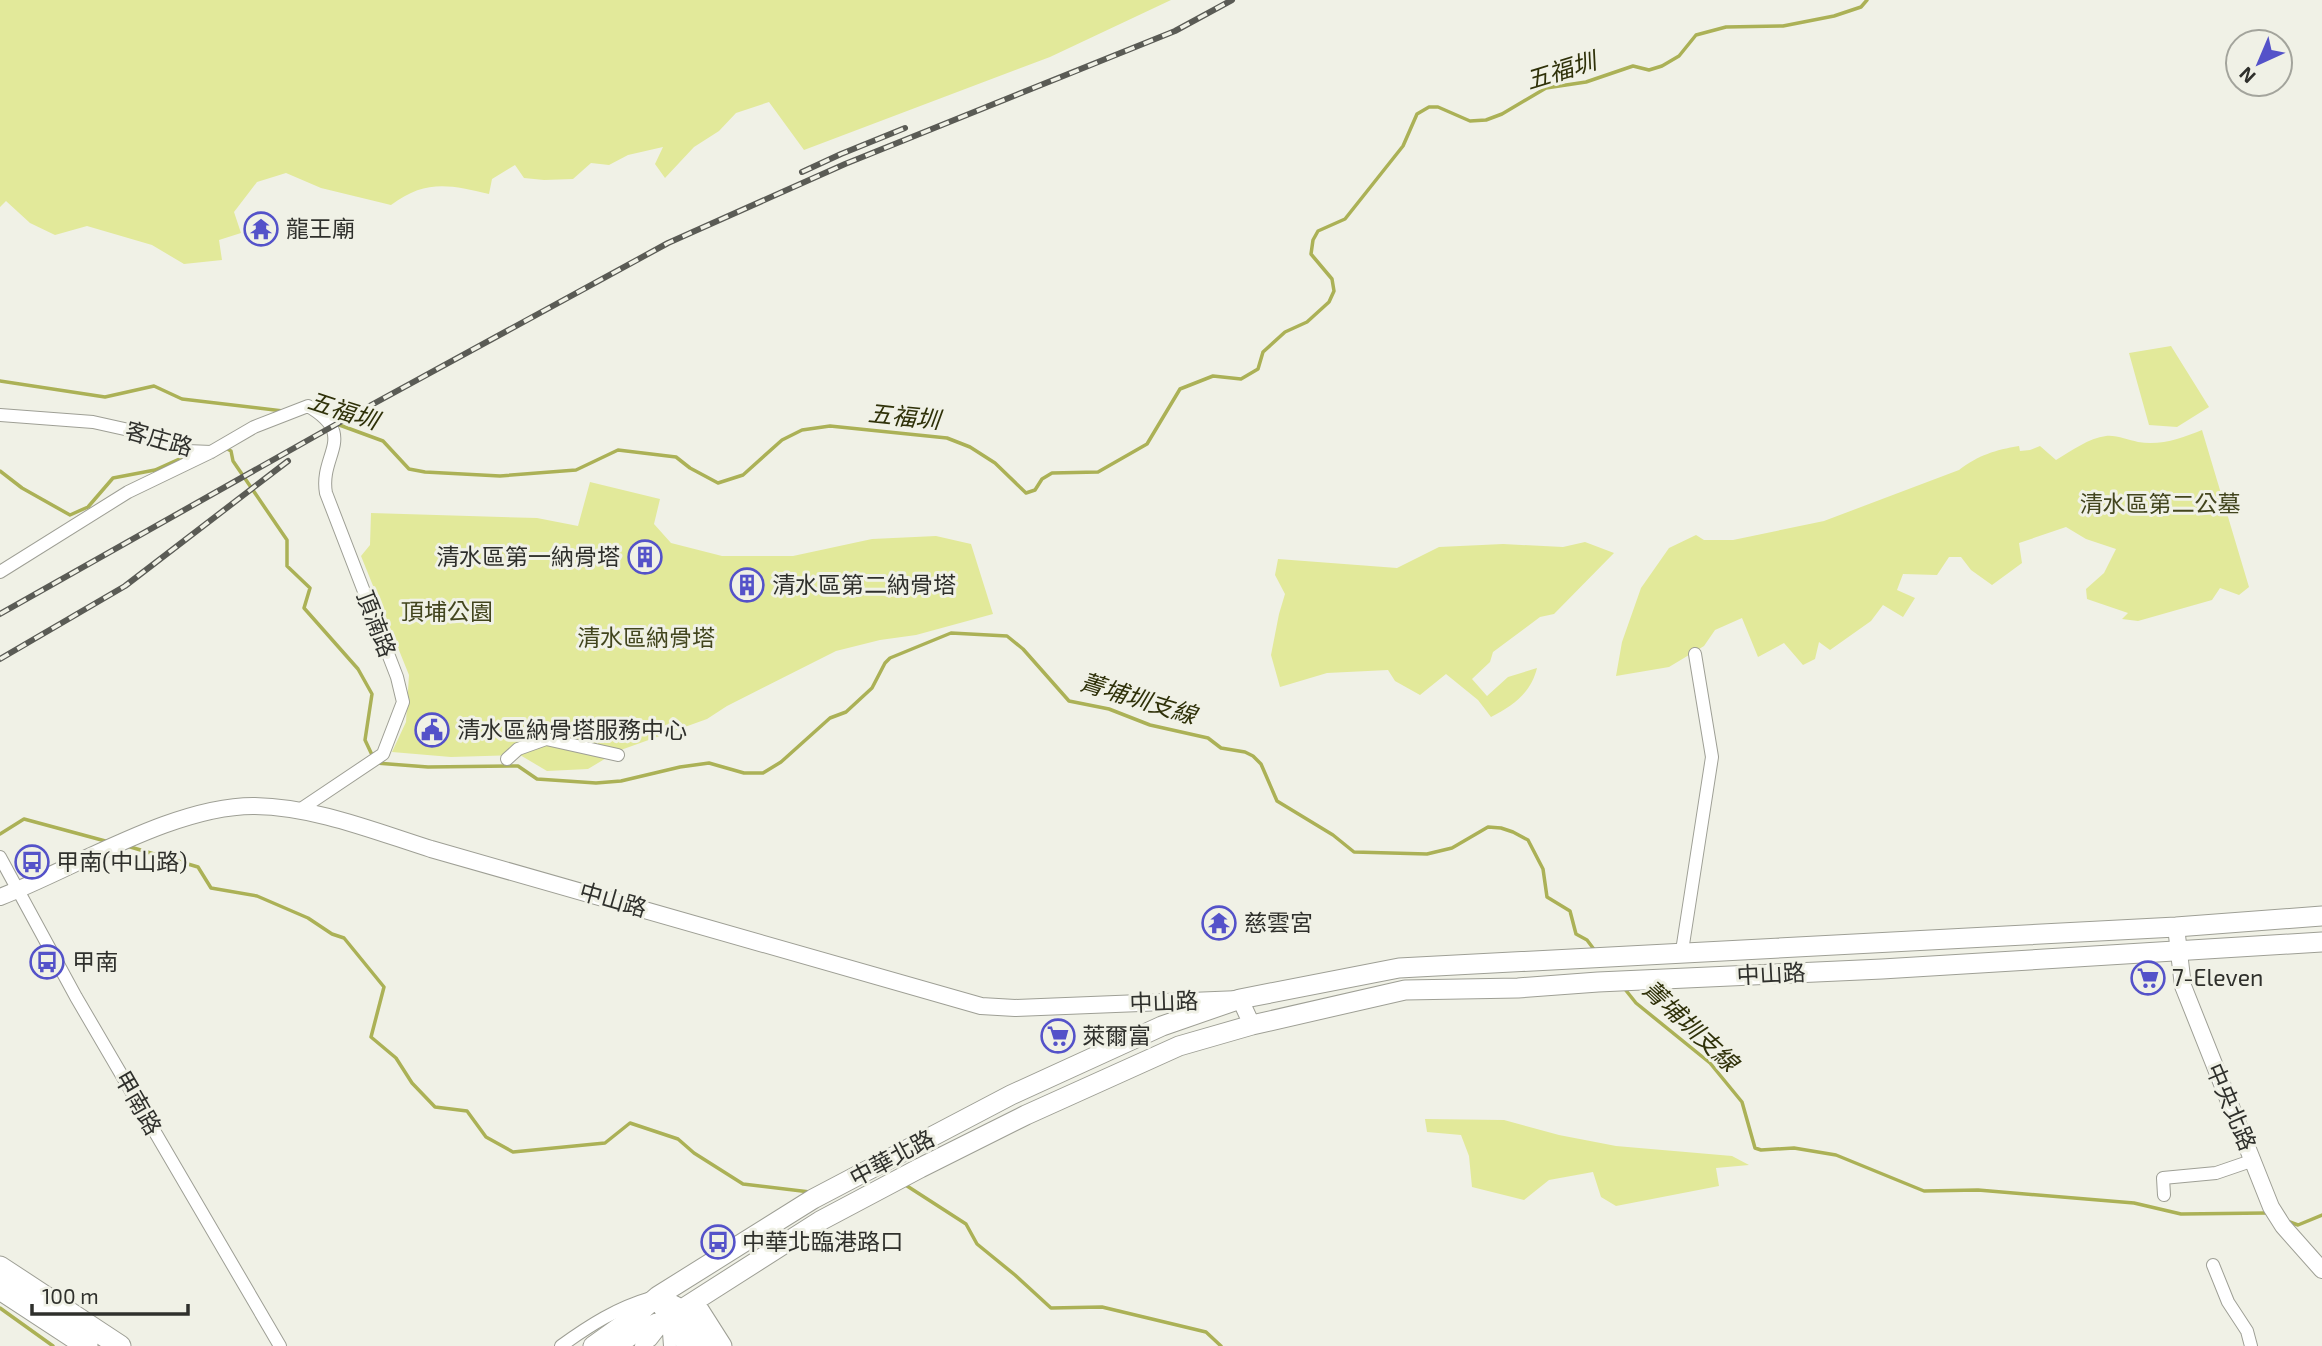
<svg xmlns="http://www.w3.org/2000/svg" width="2322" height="1346" viewBox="0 0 2322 1346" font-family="'Exo 2','Noto Sans TC',sans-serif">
<rect width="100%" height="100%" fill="#f0f1e6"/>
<path fill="#e2e99a" d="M0,0H1171L1050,57L804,150L769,102L736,113L719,131L694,147L665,178L655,164L663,147L628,155L609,165L591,163L573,179L544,180L524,178L515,165L492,179L489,194C450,185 426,179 391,205L321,188L286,173L257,182L234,212L241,233L219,240L222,260L184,264L152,245L87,226L55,235L30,223L6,201L0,207Z
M2171,346L2209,407L2177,427L2149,425L2129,353Z
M2202,430L2249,587L2239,595L2220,588L2212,600L2138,621L2122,619L2128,613L2087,599L2086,589L2104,573L2116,549L2086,539L2066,527L2019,543L2022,563L1992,585L1971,570L1961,557H1949L1937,575L1903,574L1897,590L1915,598L1903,617L1883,605L1871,621L1830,650L1819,642L1815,659L1803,665L1784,643L1758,657L1742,618L1715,630L1704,646L1669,667L1616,676L1622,642L1641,588L1669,548L1696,535L1704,540H1733L1824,521L1959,470C1979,455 1995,450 2019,446L2020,451L2030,450L2040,446L2056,460C2071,451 2089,438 2106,436C2117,435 2128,440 2138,442C2161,446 2182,438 2202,430Z
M590,482L660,499L654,524L671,543L722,556H793L872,539L936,536L971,544L993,614L916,635L880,640L836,651L727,706L707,719L618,751L588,769L547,771L520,755L451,757L392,752L406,722L409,675L361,556L370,545L371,513L537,518L578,526Z
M1585,542L1614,553L1554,614L1540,617L1493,652L1490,662L1472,679L1487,696L1508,677L1537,668C1531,693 1513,706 1491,717L1478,700L1446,674L1420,695L1395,681L1388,670L1327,673L1280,687L1271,655L1279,614L1285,594L1275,575L1278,559L1397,568L1439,547L1503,544L1563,547Z
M1425,1119L1504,1120L1559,1135L1616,1146L1732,1156L1749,1165L1716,1168L1719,1186L1616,1206L1601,1197L1593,1172L1549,1180L1524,1200L1472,1187L1469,1156L1461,1135L1427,1132Z"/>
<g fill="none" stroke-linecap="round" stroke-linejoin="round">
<path stroke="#abb156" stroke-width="3.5" d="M0,381L105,397L154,386L182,399L283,411
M334,423L383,441L409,469L425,472L500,476L576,470L618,450L676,457L690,468L718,483L743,475L782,440L802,430L830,426L947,438L970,447L995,463L1026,493L1035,490L1042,479L1052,473L1098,472L1147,444L1180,389L1213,376L1241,379L1258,369L1263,352L1285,332L1307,322L1329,302L1334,291L1332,279L1311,254L1313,240L1318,231L1345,219L1403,146L1417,114L1429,107H1438L1470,121L1486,120L1502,114L1546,88L1586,82L1633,66L1649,70L1662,66L1679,56L1696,35L1726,27L1783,26L1834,16L1861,7L1867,0
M224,447L231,451L233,461L287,540V566L310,588L304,608L358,669L372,694L365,740L373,757
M0,471L22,488L70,515L88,507L113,478L155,470L186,456
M376,763L428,767L518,766L537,779L596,783L621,781L680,767L709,763L744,773H763L781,762L830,718L846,712L872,688L885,663L890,658L951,633L1007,636L1023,649L1069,701L1109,709L1150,725L1208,738L1221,748L1245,752L1253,756L1261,764L1277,801L1333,835L1354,852L1427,854L1452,848L1488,827L1501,828L1513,832L1528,840L1543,869L1547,897L1570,911L1576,934L1587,940L1596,952
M0,834L24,819L109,842
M127,846L198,867L211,888L257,896L308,918L332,934L344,938L384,987L371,1037L396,1058L412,1083L435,1107L467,1111L486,1137L513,1152L605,1143L630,1123L678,1139L694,1153L743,1184L810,1192
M1624,988L1636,1003L1710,1063L1742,1102L1755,1148L1761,1150L1794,1148L1836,1155L1924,1191L1978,1190L2134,1203L2181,1214L2266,1213
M904,1184L966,1224L977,1244L1015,1275L1051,1308L1102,1307L1206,1332L1221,1346
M2287,1221L2298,1225L2322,1215
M0,1308L53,1346"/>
<defs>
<path id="street" d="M0,415L93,422L138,432L187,451L211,452
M0,572L128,492L211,452L254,427L308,406C359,436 319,454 326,493L397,677L403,702L383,754L298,811
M507,759L518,749L546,739L618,755
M0,857L76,997L280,1346
M1682,951L1712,757L1695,654
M2164,1195L2163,1178L2216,1173L2254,1160
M2213,1265L2228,1302L2247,1331L2251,1346
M668,1319L670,1346
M561,1346C590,1325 617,1308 651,1298
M641,1346L651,1340L665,1322"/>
<path id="secondary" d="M0,897C75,868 175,805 255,806C315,807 374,831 431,849L981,1006L1015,1008L1240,999L1252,1025
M2176,927L2183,986L2271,1207L2283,1226L2322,1270"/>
<path id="primary" d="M694,1302L722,1346
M671,1304L681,1309L707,1346
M663,1307L668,1318L688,1346
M593,1346L635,1316L658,1296L813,1199L1011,1095L1162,1026L1240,999L1399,968L2176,927L2322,916
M616,1346L633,1334L668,1318L820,1221L920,1168L1026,1115L1179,1046L1252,1025L1405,990L1518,988L1598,982L1882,969L2322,942"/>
<path id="highway" d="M0,1267L120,1346
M0,1289L87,1346"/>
</defs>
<use href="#street" stroke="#9e9f95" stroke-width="14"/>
<use href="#secondary" stroke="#9e9f95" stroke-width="18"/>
<use href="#primary" stroke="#9e9f95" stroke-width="21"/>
<use href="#highway" stroke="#9e9f95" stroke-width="23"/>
<use href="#street" stroke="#fff" stroke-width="12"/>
<use href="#secondary" stroke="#fff" stroke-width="16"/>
<use href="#primary" stroke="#fff" stroke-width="19"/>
<use href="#highway" stroke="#fff" stroke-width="21"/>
<defs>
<path id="rail" d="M802,172L841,154L905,128
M0,614L342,421L668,243L845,164L1175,31L1232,0
M0,659L125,586L288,461"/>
</defs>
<use href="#rail" stroke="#5a5b55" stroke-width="6"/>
<use href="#rail" stroke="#f0f1e6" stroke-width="3.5" stroke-dasharray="10" stroke-linecap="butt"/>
</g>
<defs>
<symbol id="temple-ring" viewBox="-11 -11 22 22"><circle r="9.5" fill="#f0f1e6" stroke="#5452c9" stroke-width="1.5"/><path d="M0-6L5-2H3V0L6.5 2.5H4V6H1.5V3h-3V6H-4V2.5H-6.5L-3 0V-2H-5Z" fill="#5452c9"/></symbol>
<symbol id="building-ring" viewBox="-11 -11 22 22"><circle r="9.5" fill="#f0f1e6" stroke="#5452c9" stroke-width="1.5"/><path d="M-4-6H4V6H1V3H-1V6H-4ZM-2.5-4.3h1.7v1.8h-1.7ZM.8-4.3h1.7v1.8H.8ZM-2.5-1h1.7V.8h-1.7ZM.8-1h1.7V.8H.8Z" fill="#5452c9"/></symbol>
<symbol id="civic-ring" viewBox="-11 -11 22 22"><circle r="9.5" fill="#f0f1e6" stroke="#5452c9" stroke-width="1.5"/><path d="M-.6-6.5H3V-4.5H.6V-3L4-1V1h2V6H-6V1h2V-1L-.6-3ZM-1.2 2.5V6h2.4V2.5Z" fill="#5452c9"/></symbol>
<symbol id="bus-ring" viewBox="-11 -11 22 22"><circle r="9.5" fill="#f0f1e6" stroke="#5452c9" stroke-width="1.5"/><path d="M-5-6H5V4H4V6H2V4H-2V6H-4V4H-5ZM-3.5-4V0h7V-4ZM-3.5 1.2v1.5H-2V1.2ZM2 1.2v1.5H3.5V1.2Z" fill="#5452c9"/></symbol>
<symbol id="supermarket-ring" viewBox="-11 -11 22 22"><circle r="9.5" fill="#f0f1e6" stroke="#5452c9" stroke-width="1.5"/><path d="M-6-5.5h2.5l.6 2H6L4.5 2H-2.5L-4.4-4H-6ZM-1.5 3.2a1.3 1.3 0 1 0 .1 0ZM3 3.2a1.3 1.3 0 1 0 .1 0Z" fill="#5452c9"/></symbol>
</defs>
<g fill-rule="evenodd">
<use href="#temple-ring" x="242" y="210" width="38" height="38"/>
<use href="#building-ring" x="626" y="538" width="38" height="38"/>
<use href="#building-ring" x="728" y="566" width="38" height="38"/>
<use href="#civic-ring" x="413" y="711" width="38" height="38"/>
<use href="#bus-ring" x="13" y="843" width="38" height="38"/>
<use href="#temple-ring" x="1200" y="904" width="38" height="38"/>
<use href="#bus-ring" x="28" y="943" width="38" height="38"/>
<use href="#supermarket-ring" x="2129" y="959" width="38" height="38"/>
<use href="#supermarket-ring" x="1039" y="1017" width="38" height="38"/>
<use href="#bus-ring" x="699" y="1223" width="38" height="38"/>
</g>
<g text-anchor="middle" stroke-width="6" stroke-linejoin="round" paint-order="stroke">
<g font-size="23" fill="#2f302c" stroke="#f0f1e6" text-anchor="start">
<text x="286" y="237">龍王廟</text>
<text x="620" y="565" text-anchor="end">清水區第一納骨塔</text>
<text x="772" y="593">清水區第二納骨塔</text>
<text x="457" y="738">清水區納骨塔服務中心</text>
<text x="56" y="870">甲南(中山路)</text>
<text x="1244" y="931">慈雲宮</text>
<text x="72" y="970">甲南</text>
<text x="2172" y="986">7-Eleven</text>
<text x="1082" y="1044">萊爾富</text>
<text x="742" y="1250">中華北臨港路口</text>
</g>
<g font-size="23" fill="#2f302c" stroke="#f0f1e6">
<text transform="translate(159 439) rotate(16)" y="8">客庄路</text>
<text transform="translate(376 624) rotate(69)" y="8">頂湳路</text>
<text transform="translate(613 900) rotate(16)" y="8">中山路</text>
<text transform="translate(1771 974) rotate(-3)" y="8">中山路</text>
<text transform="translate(1164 1002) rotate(-2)" y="8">中山路</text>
<text transform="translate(138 1103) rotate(60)" y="8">甲南路</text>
<text transform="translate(2231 1107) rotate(67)" y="8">中央北路</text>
<text transform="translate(892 1158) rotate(-28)" y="8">中華北路</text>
</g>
<g font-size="23" fill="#42451e" stroke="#f0f1e6">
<text x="2160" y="512">清水區第二公墓</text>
<text x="447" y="620">頂埔公園</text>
<text x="646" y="646">清水區納骨塔</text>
</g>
<g font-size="24" font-style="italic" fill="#2f3109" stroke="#f0f1e6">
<text transform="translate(1561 71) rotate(-17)" y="8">五福圳</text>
<text transform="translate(343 411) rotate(18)" y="8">五福圳</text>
<text transform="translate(904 417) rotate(6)" y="8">五福圳</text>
<text transform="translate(1138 699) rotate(17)" y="8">菁埔圳支線</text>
<text transform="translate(1690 1026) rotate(43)" y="8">菁埔圳支線</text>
</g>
</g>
<g transform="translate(2259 63) rotate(224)"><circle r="33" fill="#f0f1e6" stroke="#a3a49c" stroke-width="2"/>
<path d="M0-5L12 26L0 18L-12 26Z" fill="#5452c9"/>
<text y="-10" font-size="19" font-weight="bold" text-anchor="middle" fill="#2f302c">N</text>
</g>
<path d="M32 1304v10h156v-10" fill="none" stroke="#2f302c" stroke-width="3.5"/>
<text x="42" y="1304" font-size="21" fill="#2f302c" stroke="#f0f1e6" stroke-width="5" paint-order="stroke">100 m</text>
</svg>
